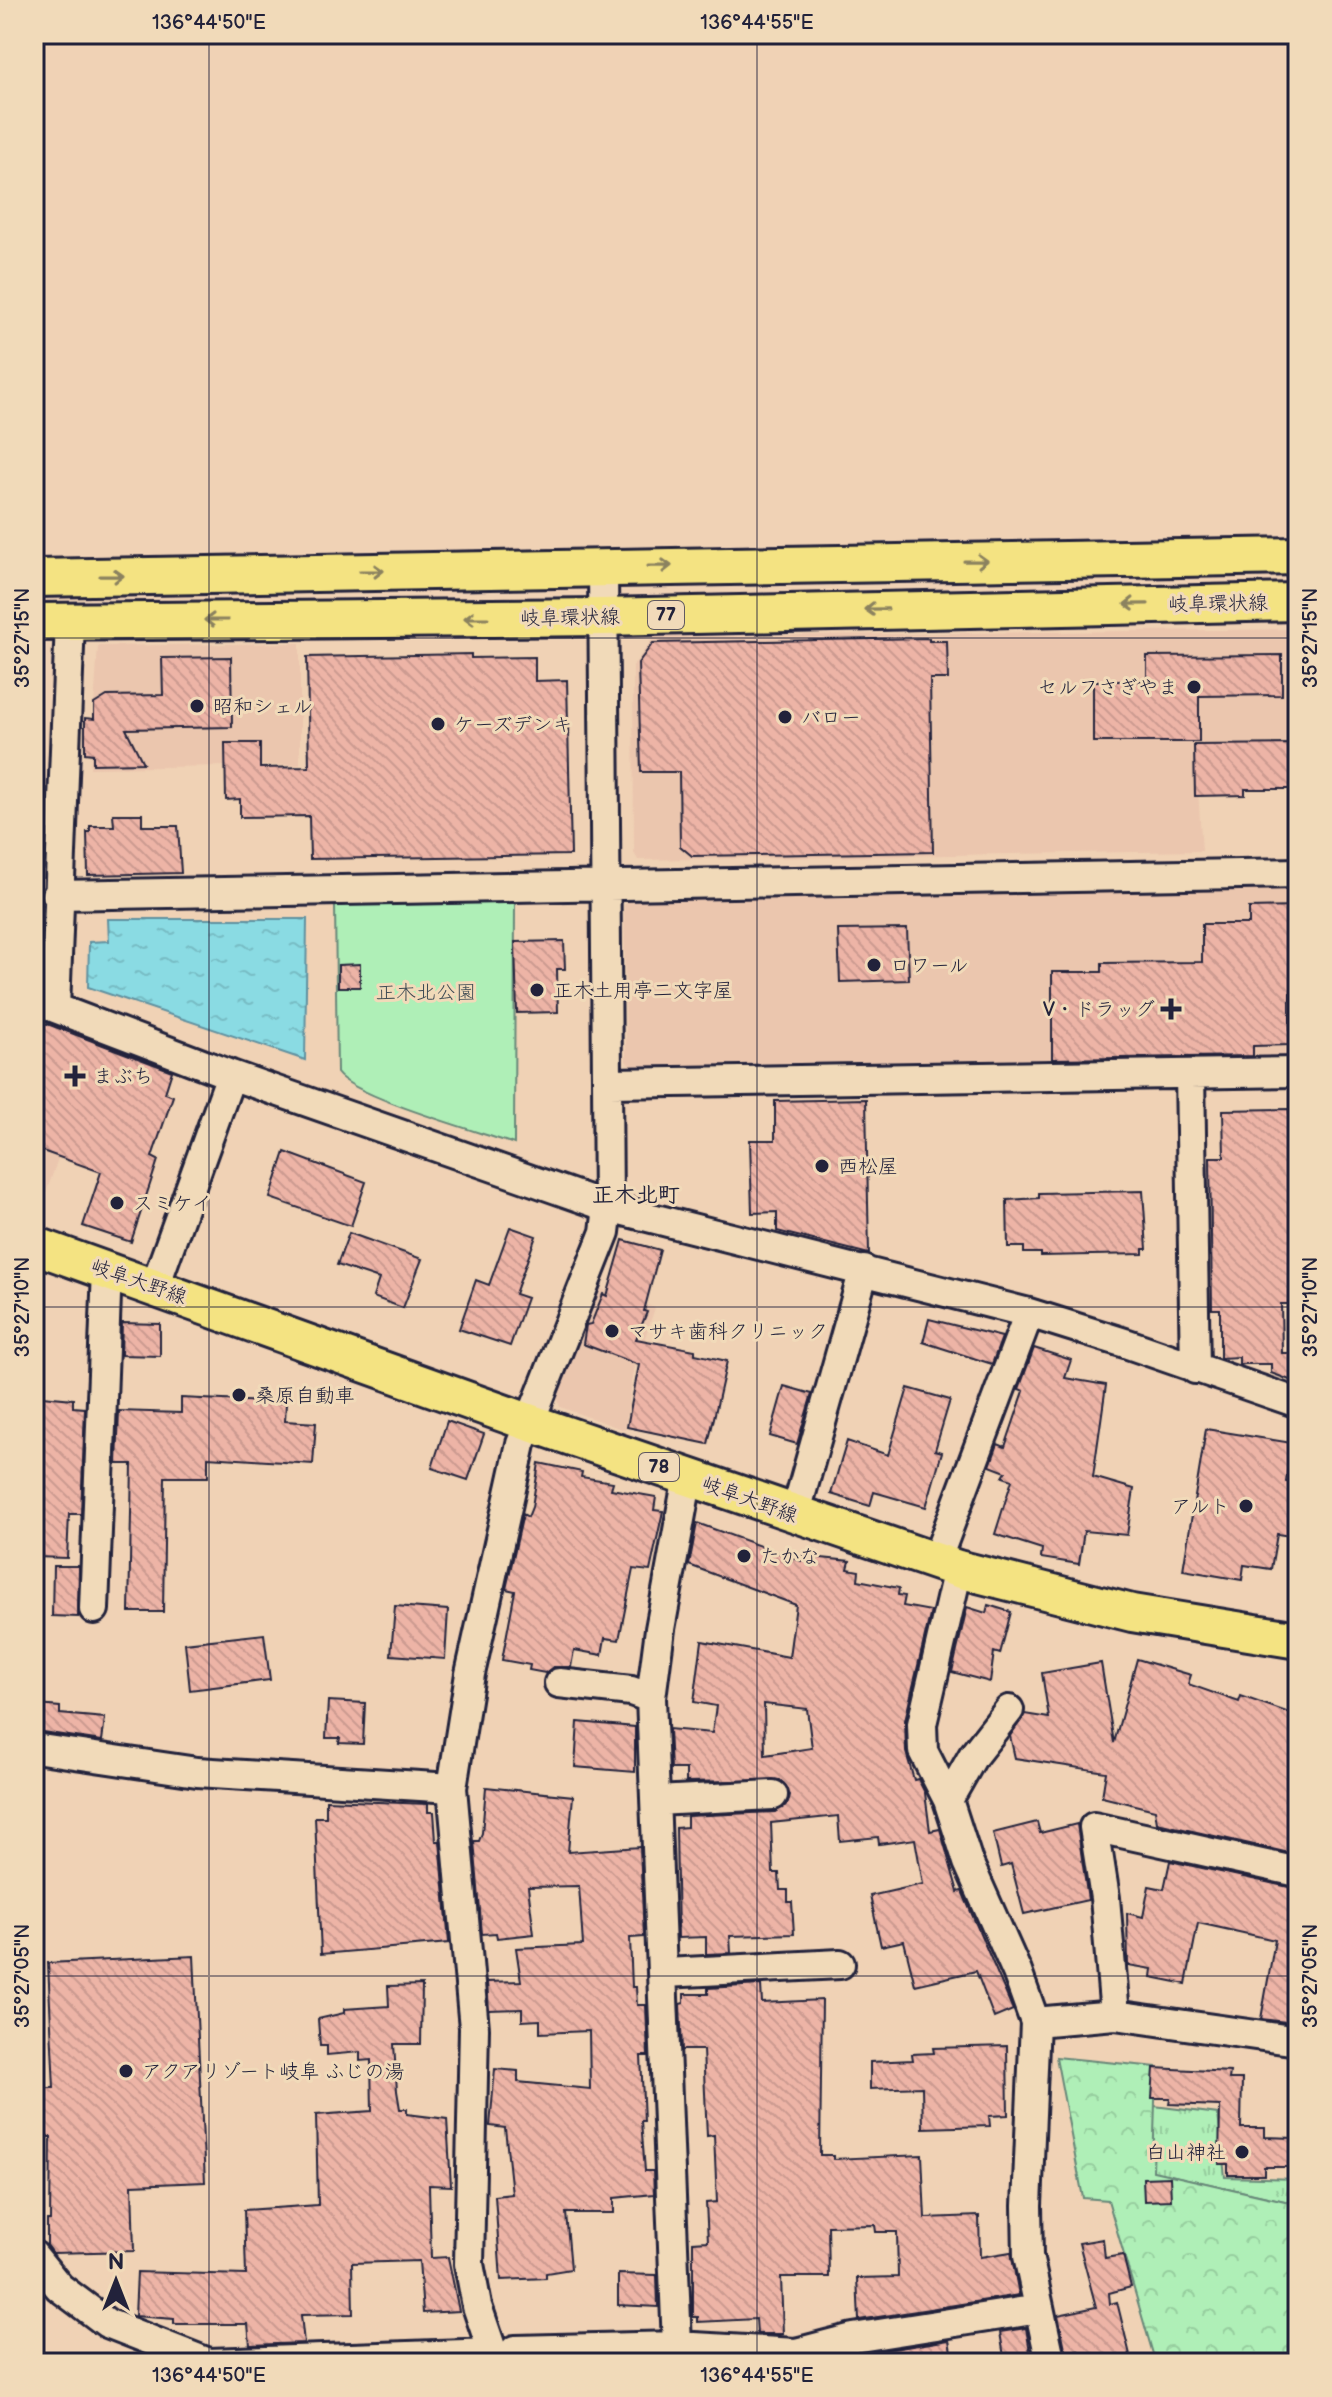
<svg xmlns="http://www.w3.org/2000/svg" width="1332" height="2397" viewBox="0 0 1332 2397" font-family="'Balsamiq Sans','Klee One',sans-serif">
<defs>
<pattern id="grass-tufts" width="24" height="20" patternUnits="userSpaceOnUse" patternTransform="scale(2)"><rect width="24" height="20" fill="#afefb7"/><path d="M3 7l-1-3M5 7V3M7 7l1-3M15 17l-1-3M17 17v-4M19 17l1-3" fill="none" stroke="#96cd9e"/></pattern>
<pattern id="forest-crowns" width="20" height="18" patternUnits="userSpaceOnUse" patternTransform="scale(2)"><rect width="20" height="18" fill="#afefb7"/><path d="M2 6a3 3 0 1 1 6 0M12 15a3 3 0 1 1 6 0" fill="none" stroke="#96cd9e"/></pattern>
<pattern id="water-ripples" width="26" height="14" patternUnits="userSpaceOnUse" patternTransform="scale(2)"><rect width="26" height="14" fill="#8adbe3"/><path d="M2 4q2-2 4 0t4 0M15 11q2-2 4 0t4 0" fill="none" stroke="#77bcc4"/></pattern>
<pattern id="building-back-hatch" width="6" height="6" patternUnits="userSpaceOnUse" patternTransform="scale(2)"><rect width="6" height="6" fill="#edb4a6"/><path d="M-1 5l2 2M0 0l6 6M5-1l2 2" fill="none" stroke="#cb9a90"/></pattern>
</defs>
<rect width="100%" height="100%" fill="#f0d2b5"/>
<filter id="ink" filterUnits="userSpaceOnUse"><feTurbulence type="fractalNoise" baseFrequency=".0125" numOctaves="2"/><feDisplacementMap in="SourceGraphic" scale="16" xChannelSelector="R" yChannelSelector="G"/><feConvolveMatrix kernelMatrix="1 2 1 2 8 2 1 2 1" color-interpolation-filters="sRGB"/></filter>
<g filter="url(#ink)">
<path fill="#ebc6ae" d="M1298,629V743L1195,745L1202,851L638,860L634,853L633,666L654,637Z
M300,643V765L90,768L98,646Z
M1298,886V1060L636,1071L626,1061L624,905L634,896Z
M34,1115L69,1127L38,1216L34,1215Z
M596,1287L655,1308L634,1370L625,1430L560,1407L556,1394Z"/>
<path fill="url(#grass-tufts)" stroke="#688879" stroke-width="2" d="M1154,2106L1218,2114L1225,2177L1298,2179V2204L1152,2171Z"/>
<path fill="url(#forest-crowns)" stroke="#688879" stroke-width="2" d="M1056,2057L1156,2067L1153,2171L1298,2204V2363H1184L1153,2354L1108,2200L1083,2198Z"/>
<path fill="#afefb7" stroke="#688879" stroke-width="2" d="M515,899L514,1144C480,1132 354,1097 337,1073L335,904Z"/>
<path fill="url(#water-ripples)" stroke="#6091a0" stroke-width="2" d="M108,919H307L305,1060L88,987L89,942L109,941Z"/>
<path fill="url(#building-back-hatch)" stroke="#22223b" stroke-width="2" fill-rule="evenodd" d="M929,638V641H947L948,679H930L933,852L692,856L680,846L679,772H641L638,663L653,643Z
M471,654V658L535,657V681L567,680L571,855L310,859L309,816L240,817V799L226,800L225,743H260V768L309,767L307,657Z
M1282,655V695L1199,696V742H1093V681H1147V656Z
M231,657L232,727L126,729L143,763L93,764V754L85,753V718L94,719V704L107,696L163,695L162,658Z
M1298,744V789H1245V795L1195,796L1194,745Z
M113,814H142V826H178L181,873L88,875L87,832H90V826H114Z
M1298,907V993H1290V1045L1253,1046V1056L1052,1059V972H1102V963L1202,962V924H1249V908Z
M907,929L909,980L840,982L838,930Z
M564,941L565,969H557L558,1012L517,1013L515,942Z
M360,964V987H338V965Z
M34,1019L172,1071L165,1093L173,1096L152,1157L158,1160L131,1242L83,1226L101,1172L34,1148Z
M866,1099L869,1254L777,1231V1212L752,1213L750,1140H775V1101Z
M1289,1109L1290,1147H1298V1285H1291V1304H1281L1282,1353H1298V1383L1271,1373V1364H1239V1357L1220,1358V1309H1212L1210,1157H1224L1223,1110Z
M285,1152L366,1182L351,1226L270,1198Z
M1143,1191L1147,1249H1143V1254L1041,1256V1253H1024V1247H1008L1007,1200L1039,1198V1193Z
M510,1227L536,1236L515,1294L527,1298L510,1346L459,1329L476,1280L489,1285Z
M349,1233L422,1259L403,1308L373,1297L379,1279L337,1265Z
M623,1240L660,1250L644,1311L647,1312L636,1339L695,1350V1354L727,1361L708,1444L627,1427L639,1365L583,1344L586,1325L591,1324L603,1294L607,1296Z
M929,1319L1002,1337L992,1364L923,1342Z
M122,1323L160,1324V1356L121,1355Z
M1034,1348L1071,1360L1065,1378L1106,1385L1093,1477L1134,1489L1127,1535L1084,1531L1079,1564L1041,1558L1042,1549L995,1534L1012,1480L1003,1477L1006,1472L990,1466L998,1444L1005,1447L1024,1391L1019,1389Z
M784,1386L812,1394L797,1444L770,1436Z
M908,1388L950,1400L935,1450L942,1452L926,1507L874,1492L870,1506L831,1494L847,1441L888,1455Z
M42,1396L73,1399V1407L85,1408L81,1514H69L67,1558L34,1557Z
M181,1398L286,1403L285,1421L316,1423L313,1464L208,1457V1477H165L163,1612H129L132,1464H117L119,1411L181,1413Z
M447,1421L484,1434L468,1480L432,1468Z
M1206,1429L1292,1443L1286,1482L1298,1484V1537L1277,1534L1271,1569L1244,1565L1242,1580L1183,1570Z
M539,1463L582,1472L581,1477L613,1482L611,1489L656,1497L654,1510L663,1511L650,1571L633,1569L619,1640L605,1638L602,1655L574,1650L571,1667H553L545,1673L529,1670L530,1665L502,1660L515,1591L506,1589L523,1514L528,1517L532,1507Z
M697,1523L801,1561L802,1556L850,1561L848,1569L859,1571L858,1580L899,1588L898,1595L905,1596L903,1606L931,1611L905,1720L906,1752L914,1780L918,1779L925,1793L930,1831L940,1829L958,1892L962,1891L1013,2010L994,2018L976,1971L915,1985L904,1941L881,1946L870,1896L923,1884L915,1839L879,1844L878,1837L840,1841L838,1816L771,1823L773,1873H779L780,1890H788V1902H792L794,1934L730,1936L731,1953L706,1954V1937L678,1938L676,1828L687,1827V1816L775,1812L788,1803L790,1795L780,1780L686,1782V1769H671L669,1729L712,1733L716,1706L694,1702L702,1641L789,1657L796,1605L689,1565ZM764,1704L807,1709L812,1748L765,1755Z
M53,1566H79L78,1617L52,1616Z
M988,1605L1011,1612L1000,1654L994,1652L990,1682L952,1672L967,1607L986,1613Z
M395,1606L448,1610L445,1659L391,1655Z
M264,1634L270,1680L190,1690L185,1643Z
M1137,1659L1191,1675L1188,1684L1239,1702L1241,1696L1298,1716V1855L1157,1823L1155,1810L1102,1797L1106,1772L1015,1758L1010,1736L1025,1714L1049,1718L1042,1673L1101,1663L1114,1743Z
M328,1701L365,1703L363,1744L339,1743L340,1738H326Z
M38,1705L60,1707V1714L105,1718L102,1741L36,1731Z
M578,1722L635,1727V1772L575,1767Z
M486,1787L573,1796L568,1852L640,1847L644,1937L630,1938L632,1987H636L637,2005H646L648,2056H641L644,2121H641L645,2171H653L654,2194L614,2198V2213H566L571,2269L546,2273V2278L501,2280L495,2196L512,2194L505,2128L490,2126L495,2069L518,2071V2082L590,2089L589,2031L540,2033V2020L522,2021V2009L489,2010L487,1982L521,1981L516,1948L583,1945L579,1886L528,1887L534,1934L497,1938L496,1933L482,1934L474,1841H479L482,1833Z
M326,1800L428,1804V1812H434L436,1841H440L449,1943L321,1954L315,1817H326Z
M1037,1822L1040,1833L1077,1824L1088,1900L1024,1914L1011,1864L1001,1867L993,1833Z
M1170,1861L1298,1889V2004L1295,2023L1261,2019L1275,1940L1198,1923L1186,1984L1151,1977L1152,1969L1128,1965L1127,1913L1143,1917L1149,1886L1164,1889Z
M194,1956L205,2182L132,2185L134,2251L53,2253L47,2245V2220H50L51,2137H34V2088H54L48,1963Z
M422,1985L421,2044H394L397,2091L400,2109H407V2114L447,2119L451,2186L429,2185L431,2258L448,2257L459,2311L423,2313L419,2261L352,2263L353,2314L301,2315L304,2343L250,2345L248,2324H174V2319L135,2316L137,2272L246,2275L244,2210L318,2205L316,2115L372,2111L371,2060L360,2061V2052L327,2055V2046H320L318,2019L344,2013V2009L389,2006L388,1986Z
M761,1985L762,2003L822,2000L820,2155H833V2159L922,2155L925,2218L979,2216L980,2257L1011,2252L1019,2295L859,2320L857,2278L898,2277L897,2232H876L875,2225L828,2226L829,2277H781L783,2334H757L756,2319L698,2322V2317H693V2242L708,2241L706,2203L717,2202L714,2135L707,2136L703,2050H682L680,2004L684,2003V1994H708V1988Z
M1007,2046L1008,2115L989,2116L990,2126L923,2128L922,2087L870,2089V2062L913,2060L912,2054L934,2053L933,2048Z
M1154,2068L1230,2072L1229,2079H1242L1241,2128H1265V2137L1295,2138L1294,2167H1264V2175H1228V2164H1219L1220,2106L1169,2104L1170,2098H1152Z
M1170,2177L1171,2200L1144,2201L1143,2178Z
M1103,2239L1105,2258L1123,2255L1131,2287L1109,2293L1110,2304L1117,2302L1132,2363H1081L1078,2350L1066,2353L1058,2315L1096,2307L1079,2243Z
M618,2274L657,2275L658,2307L618,2305Z
M1026,2328L1032,2363H1005L1000,2332Z
M949,2340L953,2363H864L863,2354Z"/>
<g fill="none" stroke-linecap="round" stroke-linejoin="round">
<defs>
<path id="minor" d="M70,621L55,1008L231,1075L608,1207L1029,1313L1125,1343L1298,1403
M57,895L1298,873
M1190,1074L1195,1369
M609,1083L1298,1072
M155,1286L231,1075
M795,1515L864,1270
M936,1561L1029,1313
M958,1569L922,1724L923,1751L948,1800L968,1862L1017,1972L1035,2022L1027,2206L1028,2256L1051,2363
M94,1609L107,1269
M559,1683L631,1691L651,1698
M34,1748L197,1772L452,1788
M948,1800L973,1756L1009,1710
M656,1801L773,1795
M665,1973L840,1964
M1115,2015L1105,1898L1094,1827L1298,1872
M1035,2022L1115,2015L1298,2041
M34,2256L59,2287L107,2323L209,2363L493,2353L507,2358
M677,2346L651,1698L660,1629L688,1476
M493,2353L477,2306L469,2264L474,2028L452,1788L470,1674L521,1444L605,1232L608,1207L603,567
M507,2363L515,2350L677,2346L796,2353L853,2338L1039,2309"/>
<path id="major" d="M34,578L1298,556
M34,622L603,617L1298,602
M34,1245L528,1422L958,1569L1132,1613L1298,1640"/>
</defs>
<use href="#minor" stroke="#22223b" stroke-width="34"/>
<use href="#major" stroke="#22223b" stroke-width="42"/>
<use href="#minor" stroke="#f1dab9" stroke-width="28"/>
<use href="#major" stroke="#f4e382" stroke-width="36"/>
</g>
<defs><path id="oneway-shaft" d="M-6 0H5M1.5-3L5.5 0L1.5 3" fill="none" stroke-width="1.6" stroke-linecap="round" stroke-linejoin="round" transform="scale(2)"/></defs>
<g stroke="#8b825e">
<use href="#oneway-shaft" transform="translate(976 561) rotate(-1)"/>
<use href="#oneway-shaft" transform="translate(660 566) rotate(-1)"/>
<use href="#oneway-shaft" transform="translate(372 571) rotate(-1)"/>
<use href="#oneway-shaft" transform="translate(112 576) rotate(-1)"/>
<use href="#oneway-shaft" transform="translate(1136 604) rotate(179)"/>
<use href="#oneway-shaft" transform="translate(876 609) rotate(179)"/>
<use href="#oneway-shaft" transform="translate(476 618) rotate(180)"/>
<use href="#oneway-shaft" transform="translate(216 620) rotate(180)"/>
</g>
</g>
<path fill="none" stroke="#22223b" stroke-width="2" stroke-opacity="0.45" d="M209,34V2363M757,34V2363M34,638H1298M34,1307H1298M34,1976H1298"/>
<g fill="#22223b" stroke="#f1dab9" stroke-width="3">
<circle cx="1194" cy="687" r="8"/>
<circle cx="197" cy="706" r="8"/>
<circle cx="785" cy="717" r="8"/>
<circle cx="438" cy="724" r="8"/>
<circle cx="874" cy="965" r="8"/>
<circle cx="537" cy="990" r="8"/>
<path d="M1167 997h8v8h8v8h-8v8h-8v-8h-8v-8h8z"/>
<path d="M71 1064h8v8h8v8h-8v8h-8v-8h-8v-8h8z"/>
<circle cx="822" cy="1166" r="8"/>
<circle cx="117" cy="1203" r="8"/>
<circle cx="612" cy="1331" r="8"/>
<circle cx="239" cy="1395" r="8"/>
<circle cx="1246" cy="1506" r="8"/>
<circle cx="744" cy="1556" r="8"/>
<circle cx="126" cy="2071" r="8"/>
<circle cx="1242" cy="2152" r="8"/>
</g>
<g text-anchor="middle" stroke-width="6" stroke-linejoin="round" paint-order="stroke">
<g fill="#f1dab9" stroke="#605961" stroke-width="2">
<rect x="648" y="601" width="36" height="28" rx="6"/>
<rect x="639" y="1453" width="40" height="28" rx="6"/>
</g>
<g font-size="18" font-weight="bold" fill="#22223b">
<text x="666" y="621">77</text>
<text x="659" y="1473">78</text>
</g>
<g font-size="20" fill="#22223b" stroke="#f1dab9">
<text transform="translate(1218 603) rotate(-1)" y="7">岐阜環状線</text>
<text transform="translate(570 617) rotate(-1)" y="7">岐阜環状線</text>
<text transform="translate(139 1281) rotate(19)" y="7">岐阜大野線</text>
<text transform="translate(750 1499) rotate(20)" y="7">岐阜大野線</text>
</g>
<g font-size="20" fill="#22223b" stroke="#f1dab9" text-anchor="start">
<text x="1178" y="694" text-anchor="end">セルフさぎやま</text>
<text x="213" y="713">昭和シェル</text>
<text x="801" y="724">バロー</text>
<text x="454" y="731">ケーズデンキ</text>
<text x="890" y="972">ロワール</text>
<text x="553" y="997">正木土用亭二文字屋</text>
<text x="1155" y="1016" text-anchor="end">V・ドラッグ</text>
<text x="93" y="1083">まぶち</text>
<text x="838" y="1173">西松屋</text>
<text x="133" y="1210">スミケイ</text>
<text x="628" y="1338">マサキ歯科クリニック</text>
<text x="255" y="1402">桑原自動車</text>
<text x="1230" y="1513" text-anchor="end">アルト</text>
<text x="760" y="1563">たかな</text>
<text x="142" y="2078">アクアリゾート岐阜 ふじの湯</text>
<text x="1226" y="2159" text-anchor="end">白山神社</text>
</g>
<g font-size="20" fill="#3e4b54" stroke="#f1dab9">
<text x="426" y="999">正木北公園</text>
</g>
<g font-size="22" font-weight="bold" fill="#22223b" stroke="#f1dab9">
<text x="636" y="1202">正木北町</text>
</g>
</g>
<rect width="1332" height="2397" fill="none" stroke="#f1dab9" stroke-width="88"/>
<g transform="translate(116 2281)" stroke="#f1dab9" stroke-width="6" paint-order="stroke">
<path d="M0-6L14 30L0 20L-14 30Z" fill="#22223b"/>
<text y="-12" font-size="22" font-weight="bold" text-anchor="middle" fill="#22223b">N</text>
</g>
<rect x="44" y="44" width="1244" height="2309" fill="none" stroke="#22223b" stroke-width="3"/>
<g font-size="20" text-anchor="middle" fill="#22223b">
<text x="209" y="29">136°44'50"E</text>
<text x="757" y="29">136°44'55"E</text>
<text transform="translate(22 638) rotate(-90)" y="7">35°27'15"N</text>
<text transform="translate(1310 638) rotate(-90)" y="7">35°27'15"N</text>
<text transform="translate(22 1307) rotate(-90)" y="7">35°27'10"N</text>
<text transform="translate(1310 1307) rotate(-90)" y="7">35°27'10"N</text>
<text transform="translate(22 1976) rotate(-90)" y="7">35°27'05"N</text>
<text transform="translate(1310 1976) rotate(-90)" y="7">35°27'05"N</text>
<text x="209" y="2382">136°44'50"E</text>
<text x="757" y="2382">136°44'55"E</text>
</g>
</svg>
